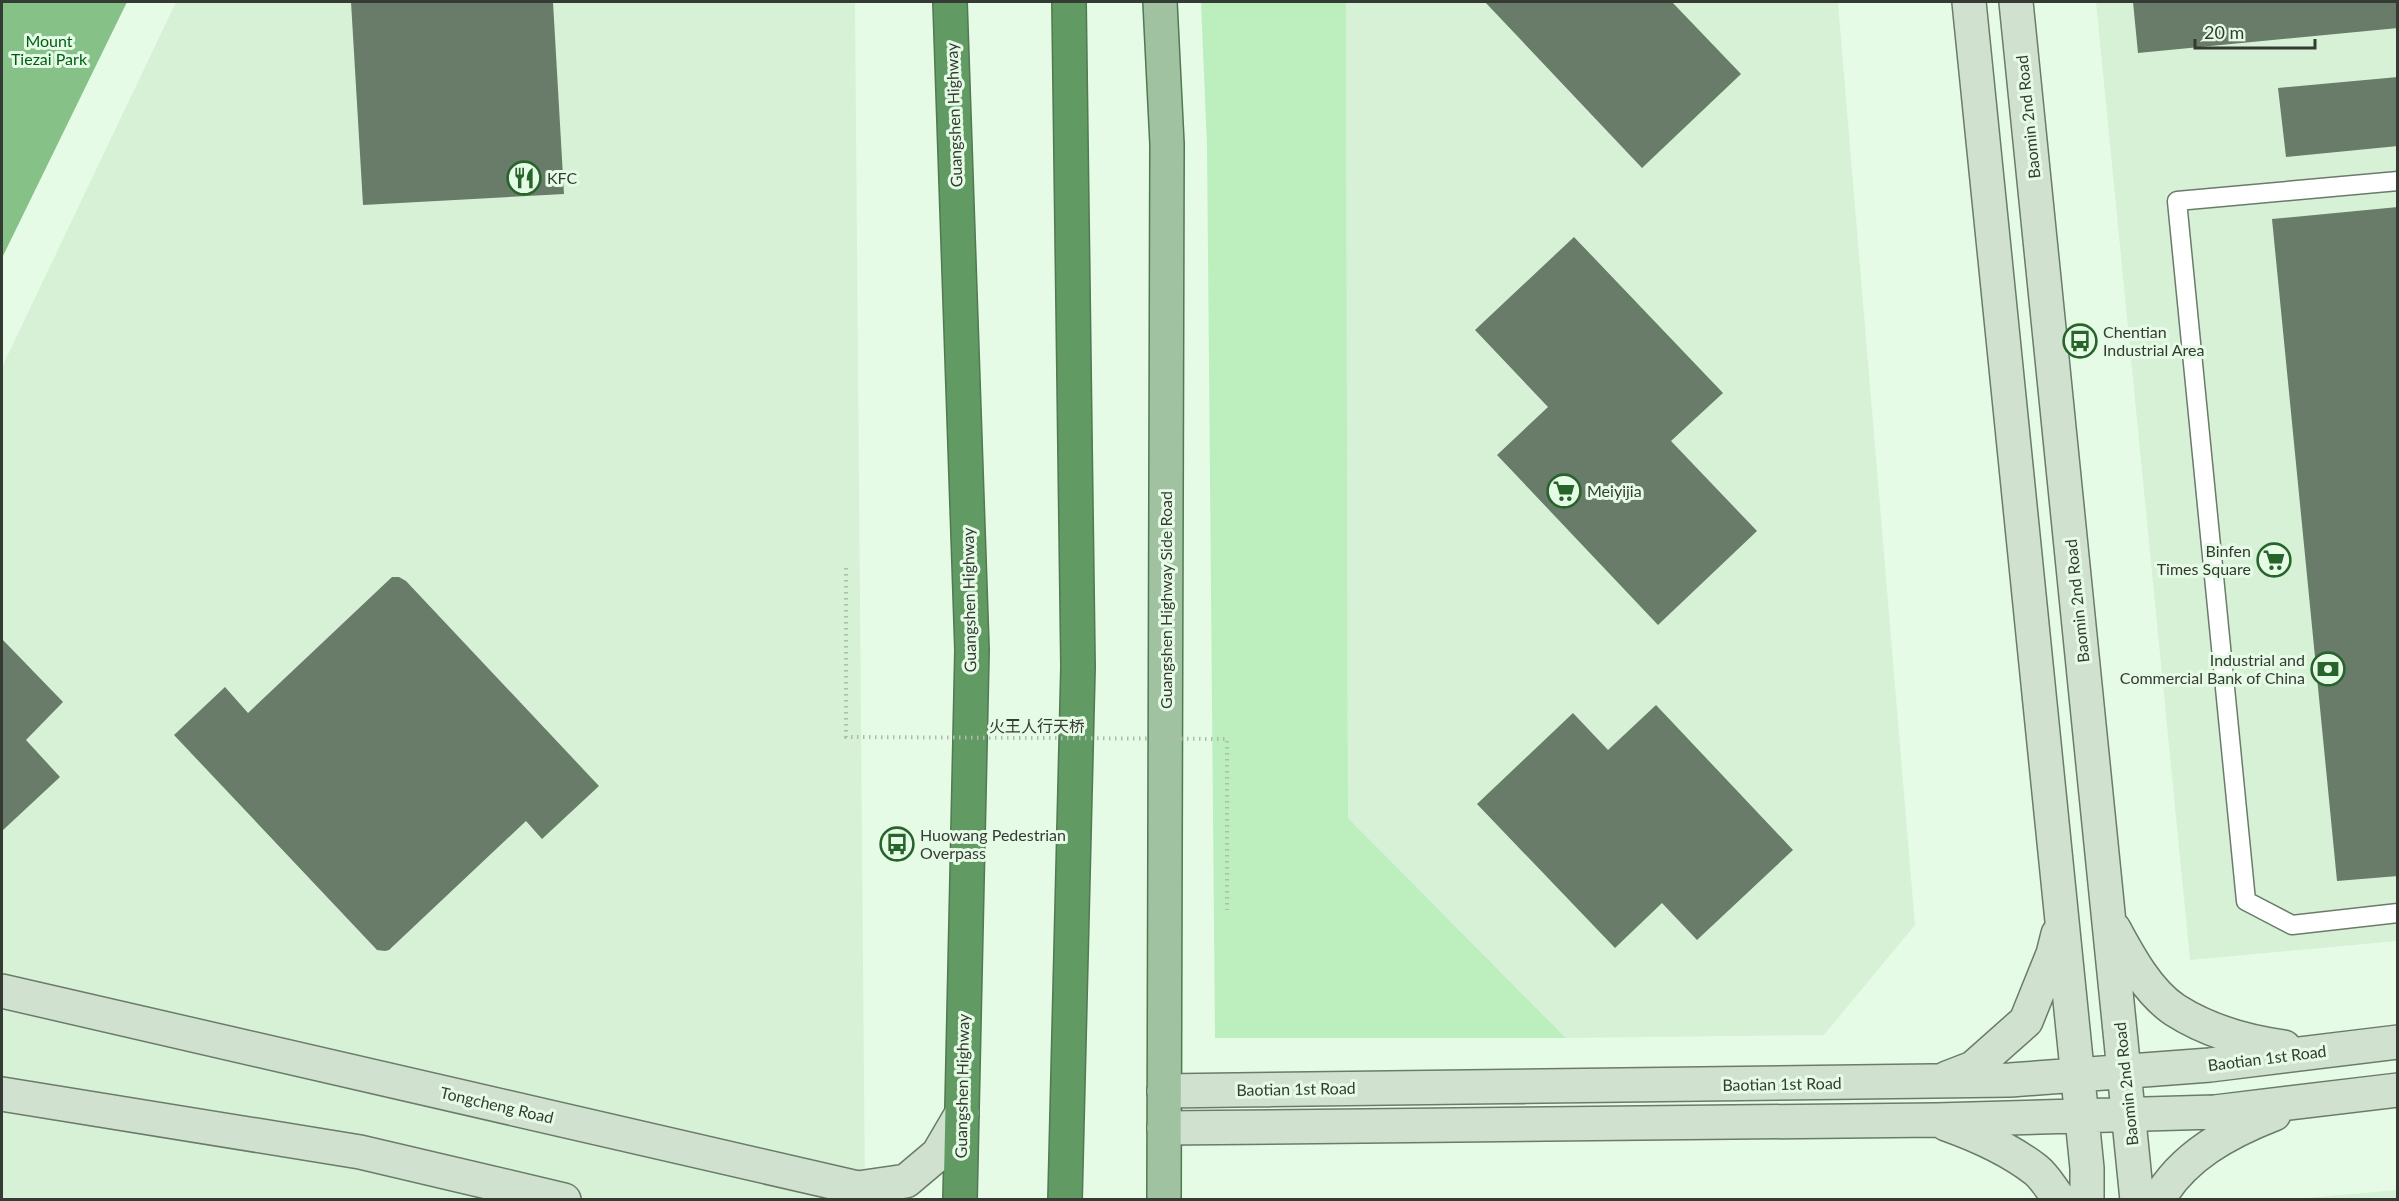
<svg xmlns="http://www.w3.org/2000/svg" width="2399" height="1201" viewBox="0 0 2399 1201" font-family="Lato,'Noto Sans SC',sans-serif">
<rect width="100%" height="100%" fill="#e6fbe6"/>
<path fill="#d7f1d6" d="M176,2H855L865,1199H2V367Z
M1346,2H1838L1915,925L1824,1035L1566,1038L1348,818Z
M2096,2H2397V941L2190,960Z
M2397,1190V1199H2295Z"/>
<path fill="#bcefbd" d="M1201,2H1346L1348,818L1566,1038H1215L1207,146Z"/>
<path fill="#86c287" d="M2,2H127L2,258Z"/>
<path fill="#697b69" d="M351,2H553L564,194L363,205Z
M1485,2H1672L1741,74L1642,168Z
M2133,2H2398V28L2138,53Z
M2398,77V146L2286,157L2278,88Z
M2398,207V876L2337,881L2272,219Z
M1574,237L1723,393L1671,441L1757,531L1658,625L1497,455L1548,407L1475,330Z
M392,577H399L406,581L599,786L542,839L526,821L389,950L385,951L377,950L174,735L225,687L248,713Z
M2,639L63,702L26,740L60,777L2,831Z
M1656,705L1793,850L1697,940L1662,903L1615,948L1477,804L1573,713L1608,750Z"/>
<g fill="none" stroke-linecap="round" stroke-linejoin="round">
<defs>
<path id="lane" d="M2398,181L2177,201L2246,901L2292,925L2398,913"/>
<path id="secondary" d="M1969,2L2087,1168V1200
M2016,2L2137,1200
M2114,929C2129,957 2148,992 2175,1010C2208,1031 2247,1042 2284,1047
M2,991L858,1188L906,1181L938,1154L962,1113
M1947,1078L1973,1068L2026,1021L2053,954L2058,934
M1164,1091L2010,1080L2210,1065L2398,1042
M2,1094L360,1152L564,1200
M1946,1124C1977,1135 2009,1149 2036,1170C2045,1177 2052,1190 2060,1200
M1164,1128L1936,1120L2215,1112L2398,1090
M2158,1200C2183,1156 2228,1132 2274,1114"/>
<path id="primary" d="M1160,2L1167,144L1164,1200"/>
<path id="highway" d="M950,2L972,650L960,1200
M1065,1200L1078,667L1069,2"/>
</defs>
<use href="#lane" stroke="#6a7b6a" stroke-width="21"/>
<use href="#secondary" stroke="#6a7b6a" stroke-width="36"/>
<use href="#primary" stroke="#517952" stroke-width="36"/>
<use href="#highway" stroke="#517952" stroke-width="36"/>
<use href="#lane" stroke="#fff" stroke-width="18"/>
<use href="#secondary" stroke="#d0e1d0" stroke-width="33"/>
<use href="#primary" stroke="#a0c2a1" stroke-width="33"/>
<use href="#highway" stroke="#619a63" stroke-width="33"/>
<path stroke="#acbdac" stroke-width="4" stroke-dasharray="1.5 4.5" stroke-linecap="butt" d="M846,568V737L1227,739V910"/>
</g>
<defs>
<symbol id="restaurant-ring" viewBox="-11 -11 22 22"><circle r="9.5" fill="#e6fbe6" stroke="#27642c" stroke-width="1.5"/><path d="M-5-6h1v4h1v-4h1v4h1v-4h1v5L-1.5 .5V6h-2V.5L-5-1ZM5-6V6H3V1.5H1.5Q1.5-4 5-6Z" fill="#27642c"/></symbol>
<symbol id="bus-ring" viewBox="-11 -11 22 22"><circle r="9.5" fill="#e6fbe6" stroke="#27642c" stroke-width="1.5"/><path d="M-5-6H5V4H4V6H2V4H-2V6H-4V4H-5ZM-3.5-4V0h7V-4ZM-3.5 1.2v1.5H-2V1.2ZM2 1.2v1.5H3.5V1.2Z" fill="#27642c"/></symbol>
<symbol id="supermarket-ring" viewBox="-11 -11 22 22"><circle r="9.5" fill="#e6fbe6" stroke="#27642c" stroke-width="1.5"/><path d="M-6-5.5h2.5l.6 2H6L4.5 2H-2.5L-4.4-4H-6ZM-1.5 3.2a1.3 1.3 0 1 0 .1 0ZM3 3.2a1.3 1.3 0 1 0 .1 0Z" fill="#27642c"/></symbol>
<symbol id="bank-ring" viewBox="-11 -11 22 22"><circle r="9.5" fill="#e6fbe6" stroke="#27642c" stroke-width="1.5"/><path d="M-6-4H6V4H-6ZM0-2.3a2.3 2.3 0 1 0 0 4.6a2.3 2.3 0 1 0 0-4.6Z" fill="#27642c"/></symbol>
</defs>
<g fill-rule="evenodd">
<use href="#restaurant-ring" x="505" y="159" width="38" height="38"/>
<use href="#bus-ring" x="2061" y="322" width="38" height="38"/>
<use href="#supermarket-ring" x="1545" y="472" width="38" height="38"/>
<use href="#supermarket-ring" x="2255" y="541" width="38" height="38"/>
<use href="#bank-ring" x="2309" y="650" width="38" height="38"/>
<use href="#bus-ring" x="878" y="825" width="38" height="38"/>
</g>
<g text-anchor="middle" stroke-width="6" stroke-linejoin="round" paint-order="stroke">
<g font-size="16" fill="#005e14" stroke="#e6fbe6">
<text x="49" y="47">Mount<tspan x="49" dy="18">Tiezai Park</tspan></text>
</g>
<g font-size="16" fill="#333b33" stroke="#e6fbe6">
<text transform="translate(954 115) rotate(-92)" y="6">Guangshen Highway</text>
<text transform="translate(2028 117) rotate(-96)" y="6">Baomin 2nd Road</text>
<text transform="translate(969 600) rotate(-91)" y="6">Guangshen Highway</text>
<text transform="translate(1166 600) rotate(-90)" y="6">Guangshen Highway Side Road</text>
<text transform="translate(2077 601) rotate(-96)" y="6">Baomin 2nd Road</text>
<text x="1037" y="732">火王人行天桥</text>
<text transform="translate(2267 1058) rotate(-7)" y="6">Baotian 1st Road</text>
<text transform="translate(1782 1084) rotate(-1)" y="6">Baotian 1st Road</text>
<text transform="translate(2126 1084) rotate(-96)" y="6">Baomin 2nd Road</text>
<text transform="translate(962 1086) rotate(-89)" y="6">Guangshen Highway</text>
<text transform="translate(1296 1089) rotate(-1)" y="6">Baotian 1st Road</text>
<text transform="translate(497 1105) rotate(13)" y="6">Tongcheng Road</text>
</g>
<g font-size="16" fill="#333b33" stroke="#e6fbe6" text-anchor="start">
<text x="547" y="184">KFC</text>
<text x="2103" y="338">Chentian<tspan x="2103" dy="18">Industrial Area</tspan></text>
<text x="1587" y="497">Meiyijia</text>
<text x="2251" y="557" text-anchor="end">Binfen<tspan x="2251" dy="18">Times Square</tspan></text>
<text x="2305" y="666" text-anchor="end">Industrial and<tspan x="2305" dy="18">Commercial Bank of China</tspan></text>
<text x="920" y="841">Huowang Pedestrian<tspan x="920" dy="18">Overpass</tspan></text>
</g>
</g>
<rect width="2399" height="1201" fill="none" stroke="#333b33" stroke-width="6"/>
<path d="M2195 39v9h120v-9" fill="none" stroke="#333b33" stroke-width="3"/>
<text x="2204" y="39" font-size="18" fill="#333b33" stroke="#e6fbe6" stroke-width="4.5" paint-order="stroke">20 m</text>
</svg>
